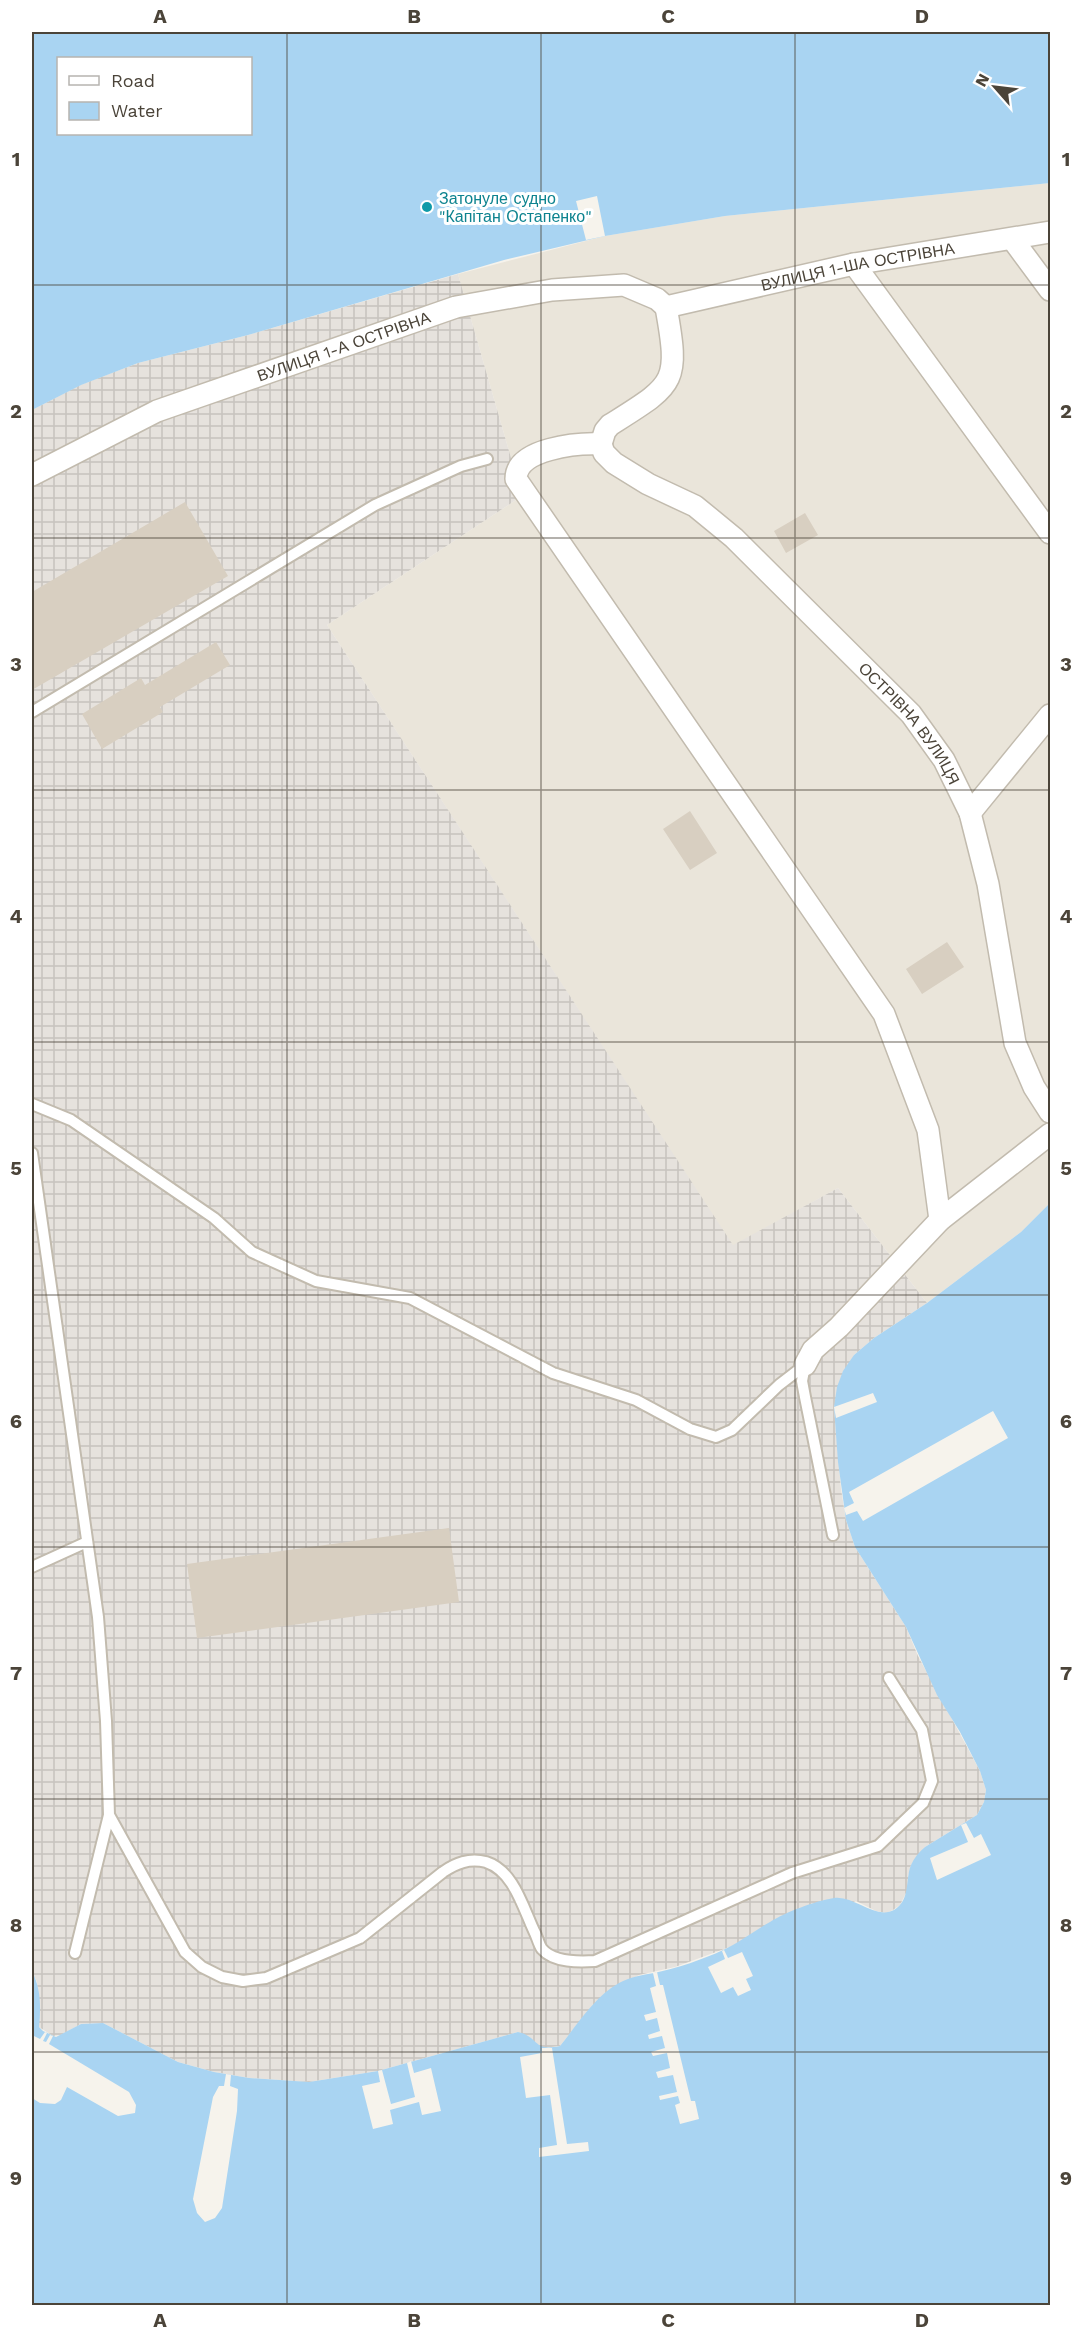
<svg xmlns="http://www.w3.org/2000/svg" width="1082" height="2337" viewBox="0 0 1082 2337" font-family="'Work Sans',sans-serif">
<defs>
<pattern id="industrial-grid" width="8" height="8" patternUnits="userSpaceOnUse" patternTransform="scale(1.5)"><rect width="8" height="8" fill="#e6e2dd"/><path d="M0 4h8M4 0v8" fill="none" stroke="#c7c3be"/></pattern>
</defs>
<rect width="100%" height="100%" fill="#f6f3ec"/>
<path fill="#eae5da" d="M1050,183V1203L1021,1232L927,1303L838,1188L733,1246L327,625L522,496L458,274L605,236L725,216Z"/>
<path fill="url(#industrial-grid)" d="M458,274L522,496L327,625L733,1245L838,1188L927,1303L874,1338L854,1355L834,1407L841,1489L846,1520L855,1547L906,1627L918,1656L980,1771L986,1790L984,1802L977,1815L925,1847L911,1865L908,1876V1889L900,1905L893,1910L886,1913L876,1911L856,1901L675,1967L639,1975L607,1992L587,2012L560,2046L542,2048L518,2032L378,2071L309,2082L249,2078L214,2072L178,2062L103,2023L81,2024L61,2035L53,2036L39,2027L37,1982L32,1971V410L80,385L138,363L248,335Z"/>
<path fill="#a9d4f2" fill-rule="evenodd" d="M32,32H1050V183L725,216L605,236L504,260L248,335L138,363L81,385L32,410ZM58,58H250V134H58Z
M1050,1203V2305H32V1971C41,1989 41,2007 39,2027L43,2031L56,2037L81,2024L103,2023L178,2062L214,2072L249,2078L309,2082L378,2071L518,2032C540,2037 532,2052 560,2046C577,2025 595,1996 619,1983C630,1977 642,1975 654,1973C677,1968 702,1960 723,1950C739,1943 754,1931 770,1922C786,1912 815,1901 834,1898C854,1895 875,1920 894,1910C911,1900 905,1879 911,1865C914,1858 919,1852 925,1847L977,1815L984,1802L986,1790L980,1771L960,1732L937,1695L906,1627L855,1547L846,1520L838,1462L834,1407L837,1387L843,1371L854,1355L874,1338L927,1303L1021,1232Z"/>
<path fill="#f6f3ec" d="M597,196L605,236L586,240L576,201Z
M873,1393L877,1402L836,1418L834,1407Z
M993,1411L1008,1438L863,1521L857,1511L846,1515L844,1508L854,1503L849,1492Z
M966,1823L974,1838L981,1834L991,1855L937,1880L930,1858L968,1842L961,1825Z
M724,1950L728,1958L742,1952L753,1976L746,1979L751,1990L738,1996L733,1987L721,1993L708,1967L725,1959L722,1951Z
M657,1972L660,1985H663L691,2101H695L699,2119L680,2124L675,2105L680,2103L678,2096L660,2100L659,2096L677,2092L673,2075L658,2078L656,2072L670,2068L667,2053L653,2056L651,2052L665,2048L662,2036L649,2039L648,2035L660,2031L657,2018L646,2021L644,2015L656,2012L650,1988L656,1986L653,1973Z
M45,2032L47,2033L43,2041L46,2042L50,2035L53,2036L49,2044L129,2092L136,2105L135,2113L118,2116L67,2087L61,2100L55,2104L40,2103L32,2098V2035L40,2039Z
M542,2048H552L567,2144L588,2142L589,2151L539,2157V2148L557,2145L550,2095L526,2098L520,2057L542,2053Z
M411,2061L414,2073L431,2068L441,2111L422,2115L419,2102L390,2110L393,2124L373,2129L362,2086L380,2082L378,2071L382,2070L391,2104L415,2097L407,2063Z
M226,2074L231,2075L230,2086L238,2089L237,2111L222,2208L215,2218L205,2222L197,2213L193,2199L213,2097L219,2086H224Z"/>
<path fill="#d8cfc1" d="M185,502L228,576L32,690V592Z
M805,513L818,535L786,553L774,531Z
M216,642L230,665L160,707L163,712L102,749L82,714L141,678L145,685Z
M690,811L717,853L690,870L663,829Z
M947,942L964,967L922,994L906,969Z
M449,1528L459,1602L197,1638L187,1564Z"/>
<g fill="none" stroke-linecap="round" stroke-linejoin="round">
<defs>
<path id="service" d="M32,712L375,505L461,466L487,459
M32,1104L71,1120L214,1218L252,1252L316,1281L410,1298L553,1373L636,1400L690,1429L716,1437L732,1430L779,1385L805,1365
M32,1153L98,1617L106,1721L109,1815L75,1953
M805,1365L802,1381L805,1397L833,1535
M32,1567L87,1542
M109,1815L185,1952L202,1967L222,1977L243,1981L266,1978L360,1938L443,1872C456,1863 469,1858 486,1862C514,1871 523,1908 535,1933C537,1937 539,1945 542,1949C554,1963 580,1962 595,1961L792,1873L878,1846L923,1803L932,1781L922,1730L889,1678"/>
<g id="minor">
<path d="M1013,240L1050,290"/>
<path d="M854,264L1050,533"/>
<path id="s1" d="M666,307L854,264L1050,232"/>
<path d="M601,444C578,443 516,448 516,479L884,1014L928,1130L940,1220"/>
<path id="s2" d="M601,444L604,453L614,463L648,484L695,506L734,538L911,714L944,760L970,813L988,884L1015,1043L1034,1087L1050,1112"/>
<path d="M601,444L605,431L610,425C675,384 680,384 666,307"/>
<path id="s3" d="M32,475L157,411L456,307L552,290L624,285L657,299L666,307"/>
<path d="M970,813L1050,715"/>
<path d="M805,1365L813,1350L839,1327L940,1220L1050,1134"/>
</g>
</defs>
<use href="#service" stroke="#c2bbae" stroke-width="14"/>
<use href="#minor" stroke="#c2bbae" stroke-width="24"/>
<use href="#service" stroke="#fff" stroke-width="10"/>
<use href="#minor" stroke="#fff" stroke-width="21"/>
</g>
<path fill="none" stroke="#4b4439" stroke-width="1.5" stroke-opacity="0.55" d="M287,32V2306M541,32V2306M795,32V2306M32,285H1050M32,538H1050M32,790H1050M32,1042H1050M32,1295H1050M32,1547H1050M32,1799H1050M32,2052H1050"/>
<circle fill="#0f9aa8" stroke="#fff" stroke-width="2" cx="427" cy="207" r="6"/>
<g text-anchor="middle" stroke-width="6" stroke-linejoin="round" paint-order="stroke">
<g font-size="16" fill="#0d838f" stroke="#fff" text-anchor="start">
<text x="439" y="204">Затонуле судно<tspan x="439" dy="18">"Капітан Остапенко"</tspan></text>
</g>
<g font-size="16" fill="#4b4439" stroke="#fff">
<text dy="6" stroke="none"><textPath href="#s1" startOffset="196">ВУЛИЦЯ 1-ША ОСТРІВНА</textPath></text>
<text dy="6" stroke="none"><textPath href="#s3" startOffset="338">ВУЛИЦЯ 1-А ОСТРІВНА</textPath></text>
<text dy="6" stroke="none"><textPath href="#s2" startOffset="422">ОСТРІВНА ВУЛИЦЯ</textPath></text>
</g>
</g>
<rect width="1082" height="2337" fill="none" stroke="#ffffff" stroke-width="66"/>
<rect x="57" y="57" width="195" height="78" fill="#ffffff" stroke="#b7b4b0" stroke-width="1.5"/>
<rect x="69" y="76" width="30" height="9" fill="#ffffff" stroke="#b7b4b0" stroke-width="1.5"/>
<text x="111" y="87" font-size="18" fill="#4b4439">Road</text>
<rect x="69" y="102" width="30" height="18" fill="#a9d4f2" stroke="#b7b4b0" stroke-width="1.5"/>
<text x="111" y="117" font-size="18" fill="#4b4439">Water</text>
<g transform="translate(995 87) rotate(298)" stroke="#ffffff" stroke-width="4.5" paint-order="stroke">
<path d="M0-4.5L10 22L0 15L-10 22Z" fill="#4b4439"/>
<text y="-9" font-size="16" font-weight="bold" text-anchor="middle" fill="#4b4439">N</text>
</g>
<rect x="33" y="33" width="1016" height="2271" fill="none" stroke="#4b4439" stroke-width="2"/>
<g font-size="20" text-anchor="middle" font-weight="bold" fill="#4b4439">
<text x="160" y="23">A</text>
<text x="414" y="23">B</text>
<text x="668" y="23">C</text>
<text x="922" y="23">D</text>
<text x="16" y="166">1</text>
<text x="1066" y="166">1</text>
<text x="16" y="418">2</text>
<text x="1066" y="418">2</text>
<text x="16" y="671">3</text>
<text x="1066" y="671">3</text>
<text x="16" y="923">4</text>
<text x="1066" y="923">4</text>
<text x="16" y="1175">5</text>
<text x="1066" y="1175">5</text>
<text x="16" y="1428">6</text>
<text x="1066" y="1428">6</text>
<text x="16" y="1680">7</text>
<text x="1066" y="1680">7</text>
<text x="16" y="1932">8</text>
<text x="1066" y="1932">8</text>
<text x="16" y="2185">9</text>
<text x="1066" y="2185">9</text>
<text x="160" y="2327">A</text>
<text x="414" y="2327">B</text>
<text x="668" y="2327">C</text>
<text x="922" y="2327">D</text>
</g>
</svg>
